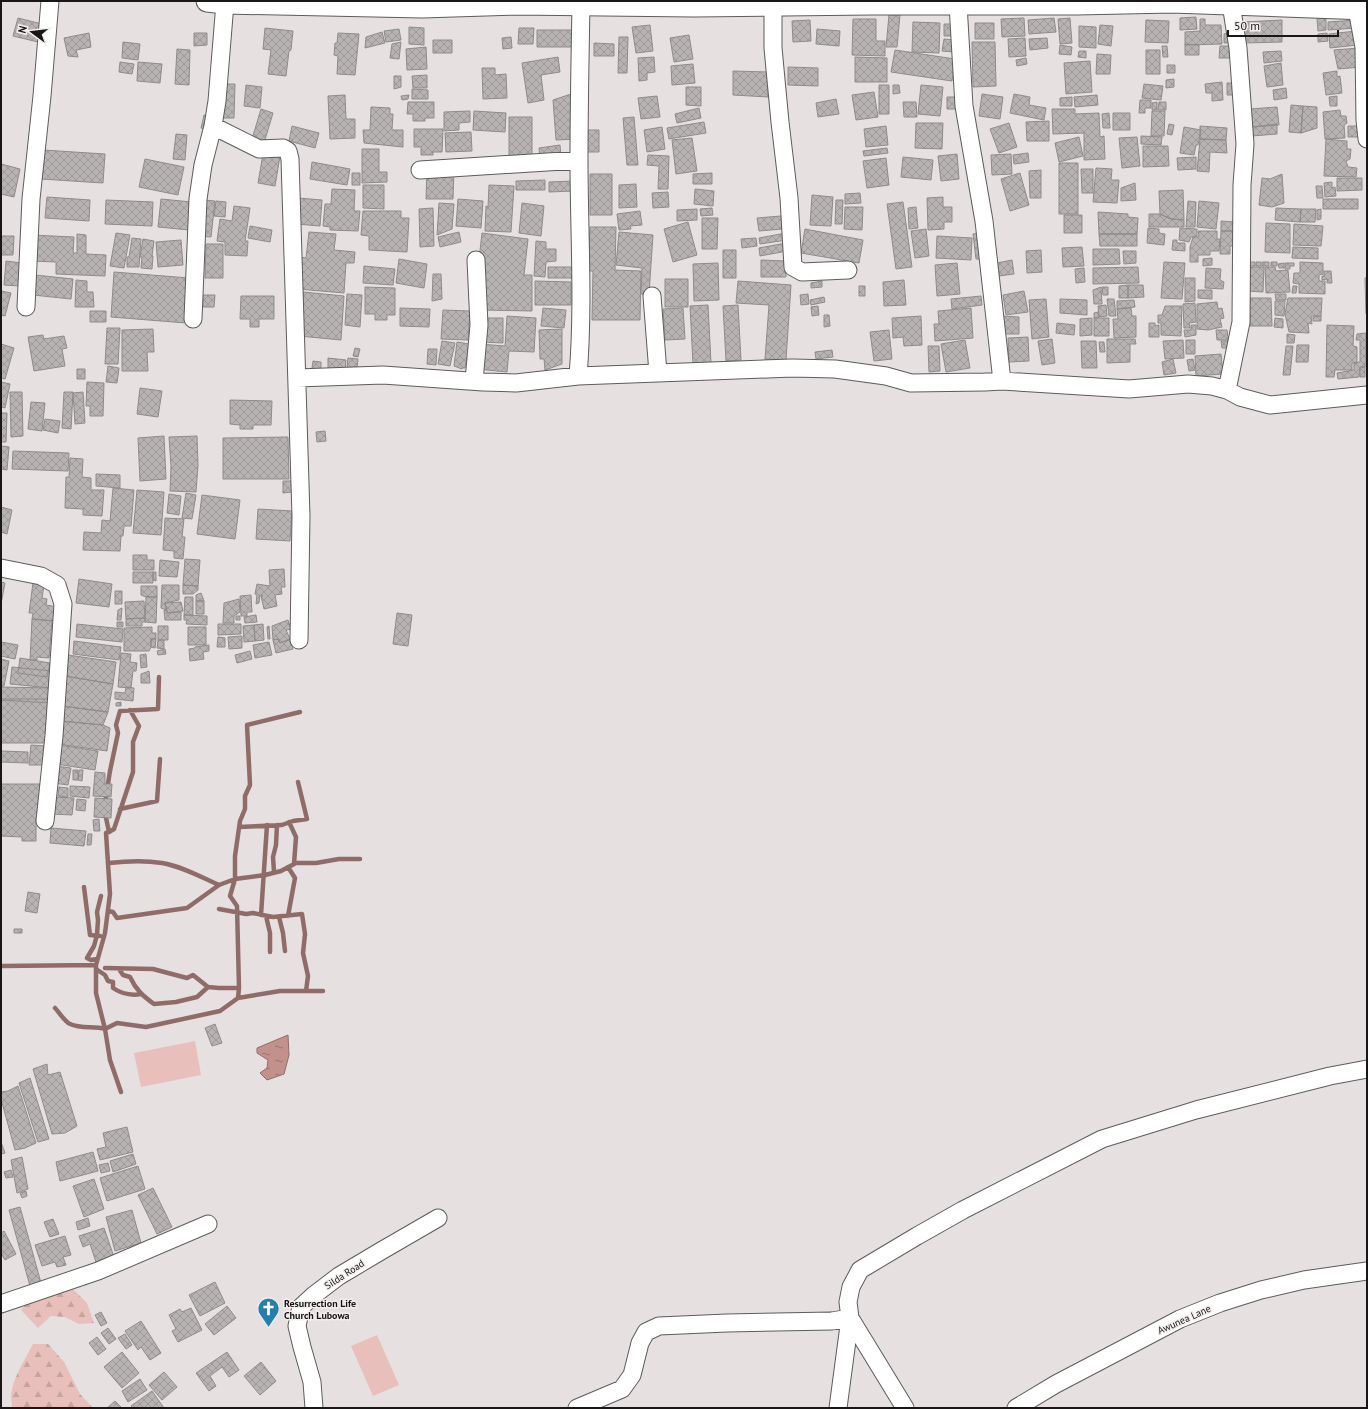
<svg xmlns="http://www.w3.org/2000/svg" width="1368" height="1409" viewBox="0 0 1368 1409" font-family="'PT Sans',sans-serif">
<defs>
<pattern id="forest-firs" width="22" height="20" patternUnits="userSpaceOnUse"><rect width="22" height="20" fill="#e8bfba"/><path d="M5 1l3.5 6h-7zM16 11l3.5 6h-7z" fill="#c6a39f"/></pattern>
<pattern id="water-ripples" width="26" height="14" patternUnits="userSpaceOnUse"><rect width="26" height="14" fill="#c3918c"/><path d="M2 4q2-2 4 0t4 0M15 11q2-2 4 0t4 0" fill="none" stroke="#9d7571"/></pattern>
<pattern id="building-cross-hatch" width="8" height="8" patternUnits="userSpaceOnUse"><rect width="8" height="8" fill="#b8b3b3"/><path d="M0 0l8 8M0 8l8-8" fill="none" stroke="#9d9999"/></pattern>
</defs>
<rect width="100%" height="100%" fill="#e6e1e0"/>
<path fill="url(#forest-firs)" d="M73,1289L87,1303L94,1323L79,1324L65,1317L51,1316L38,1328L21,1310L27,1303L52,1293Z
M33,1344H48L64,1362L80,1394L93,1408H12C12,1404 11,1399 11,1395C13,1377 25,1360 33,1344Z"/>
<path fill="#e8bfba" d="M195,1041L201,1075L141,1087L134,1053Z
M377,1335L399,1385L373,1396L351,1346Z"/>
<path fill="url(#water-ripples)" stroke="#906c69" d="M288,1035L289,1055L284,1074L267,1080L260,1073L267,1068L268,1060L257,1053V1048Z"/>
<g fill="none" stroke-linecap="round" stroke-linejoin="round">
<path stroke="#906c69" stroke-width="4.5" d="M105,803L110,771L118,733L116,725L120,711L158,709L159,677
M120,809L157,801L160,759
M289,822L296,837L294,864
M239,827L282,825L293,821L307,819L298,782
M109,832L114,829L133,772V742L139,726L130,710
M109,863C126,861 144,860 162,863C181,866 201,877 219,885
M274,872L273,857L276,845L277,825
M84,887L90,935L100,936
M219,909L246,914L253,913L273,917L302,914L305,934L303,953L308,976L306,991
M108,911L113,912L117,918L187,908L219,885L235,879L265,875L281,871L296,863H316L339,859H360
M261,915L267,825
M266,916L270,933V952
M288,916L295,878L288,867
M279,917L283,933L285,951
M97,959L91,960L87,958L94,946L97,935L98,920L97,912L101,896
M96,965L105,933L110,894L106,833L109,832L105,813
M1,966L96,965V993L105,1029L117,1023L146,1027L220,1011L238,998L280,991H323
M105,968L153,969L187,978L193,975L208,987L219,988H239L238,998
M96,969L105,975L108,981L113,982V988C122,994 130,996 141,994
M119,969L123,975L130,977C136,990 143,996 154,1004L176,1002L197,997L208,987
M239,988L237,906L230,896L235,879V856L240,821L245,809V796L250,785L247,725L300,712
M55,1008C59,1012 65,1022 70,1024C81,1029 94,1026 105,1029L110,1060L121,1092"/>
</g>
<path fill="url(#building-cross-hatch)" stroke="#8f8b8b" d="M889,15H900L897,47H886Z
M1196,17L1197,29L1180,30V18Z
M18,18L42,24L38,42L13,36Z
M1024,18L1025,36L1002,37L1001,19Z
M1054,18L1056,32L1029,34L1028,20Z
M1070,18L1072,43L1060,44L1058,19Z
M1326,18V30L1318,31L1317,19Z
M853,19H876V41H885V56L852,55Z
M1200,19H1205V25H1221L1222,44L1185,45V32L1200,31Z
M810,20L811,41L793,42L792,21Z
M1146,20L1169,21L1168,43L1145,42Z
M1282,20V42L1244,43L1243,22Z
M1356,20V28L1328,30V22Z
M913,22L940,23L939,53L912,52Z
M975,23H994V39H975Z
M944,24H956V36H944Z
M650,25L653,51L636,53L632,27Z
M1100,25L1113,26L1111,46L1098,44Z
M1079,26L1096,27V48L1079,47Z
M409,27L424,28V45L409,44Z
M265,28L293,31L291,50L289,51L286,76L268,74L271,50L263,49Z
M519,28H534L533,44H518Z
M399,29L401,40L386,42L384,31Z
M817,29L840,31L839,46L816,44Z
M537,30H573V47H537Z
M1356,31L1357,45L1330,48L1329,34Z
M382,32L385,43L365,48L366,37Z
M1231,32V43H1224V34Z
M89,33L91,47L76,50L78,57L68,56L64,38Z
M194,33H207V45L194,46Z
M338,33L359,34L355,75L337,74L338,56L334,55L335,43H337Z
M1327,33L1328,41L1318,42V34Z
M689,35L693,59L674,62L670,38Z
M511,37L512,48L503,49L502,38Z
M619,37H628L627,73H618Z
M1025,38L1026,56L1009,57L1008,39Z
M1047,38L1048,48L1030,50L1029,39Z
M944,39L955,40L953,52L942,51Z
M433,40H452V53H433Z
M123,42L140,44L138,60L122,58Z
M401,42L399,59L390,58L392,44Z
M972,42H995L996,86L973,87Z
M594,43L614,44V56H594Z
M1185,44L1199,45V55H1185Z
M1060,45L1072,47L1071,55L1059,54Z
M1162,46H1167L1168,57H1163Z
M1220,46H1231V58H1219Z
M426,47L427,69L407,70L406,49Z
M1359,48L1361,67L1338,69L1334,50Z
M177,49L190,50L189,85L175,84Z
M895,50L955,59L952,81L891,72Z
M1146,50H1160V74H1146Z
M1079,51H1086V58L1078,57Z
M1281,51L1282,61L1264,63L1263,52Z
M1097,54L1111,55L1110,74H1096Z
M558,57L560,72L541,75L544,100L528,103L522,63Z
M654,57L655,72L647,73V80L639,81L638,58Z
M855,57L887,58V82H855Z
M1026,58L1027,64L1017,66L1016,60Z
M1090,61L1092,92L1066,94L1064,63Z
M120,62L134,64L132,74L119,72Z
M138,62L162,64L160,83L137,81Z
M1281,63L1283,85L1267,87L1264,66Z
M693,64L695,83L672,85L671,66Z
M1167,65H1175V73H1167Z
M788,67L818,68V86L788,85Z
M482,68H495V75L506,74L507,98L483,99Z
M733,71L768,72V97L733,95Z
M1337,71V77L1340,76L1342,93L1326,95L1323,73Z
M427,75V88H413L412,76Z
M394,76H401V87L394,89Z
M1174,79V87L1166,88V80Z
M1222,82L1223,100L1212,101V93H1206L1205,84Z
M1227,83H1236L1235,95H1227Z
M223,84H235L234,118H222Z
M1144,84L1163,86L1161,100L1142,98Z
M246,85L262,87L260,108L244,106Z
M879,85H889V114H879Z
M893,85H899L900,93L893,94Z
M921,85L943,87L940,116L918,114Z
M686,87H701V106L686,105Z
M1286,88L1287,98L1274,100L1273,90Z
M412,89L428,90V99H412Z
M874,92L878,117L856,120L852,95Z
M574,93L577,139L556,140L553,100Z
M982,94L1003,97L1000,119L979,116Z
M1014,94L1030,97L1029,105L1046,108L1044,120L1010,113Z
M345,95L346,119H355V138L330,139L328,96Z
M409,95L408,99L402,100L401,96Z
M1097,95L1098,105L1075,107L1074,97Z
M657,96L660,117L641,119L638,98Z
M1337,96V106H1330L1329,97Z
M947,97H957L956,109H947Z
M1072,97V106H1060V98Z
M836,99L839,114L818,117L816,103Z
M1140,100H1151V108H1145V113H1139Z
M408,102H434V118H425V121H413V114H407Z
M903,102H916L917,117H904Z
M1157,102V110H1152V103Z
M1159,102H1166V110H1158Z
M1291,105L1303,106L1301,133L1289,132Z
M1303,106L1317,107V128L1301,133Z
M371,107L390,108V114H393L392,130H403V147L364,143L363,130H370Z
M1277,107L1279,125L1252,127L1250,109Z
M699,108L701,118L677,123L675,114Z
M261,109L273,113L264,143L252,139Z
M1052,109H1075V114L1099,113L1100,137L1104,136L1105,159L1084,160V133L1053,134Z
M1340,110L1341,116H1346L1347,123L1344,125L1345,138L1325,139L1323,112Z
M470,111V122L459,123V130L444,131V112Z
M474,111L506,113L505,132L473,130Z
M1152,111H1165L1164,136H1151Z
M1109,113L1110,128H1103L1102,114Z
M1113,113H1130V130H1113Z
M204,115L212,117L209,130L201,128Z
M509,117H532V158L518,162L509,156Z
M634,117L638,165H627L623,118Z
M1049,121V141H1027L1026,122Z
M704,122L706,133L669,139L667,128Z
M916,123H943L942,149L915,148Z
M1009,123L1017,147L999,153L990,129Z
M1169,124L1174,125L1172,135L1167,134Z
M1277,124V134L1252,136V127Z
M292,126L319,133L315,148L289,141Z
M886,126L888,145L866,147L864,129Z
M1200,126L1227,128L1226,140L1200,139Z
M1348,126H1358V137H1348Z
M662,127L665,149L647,152L644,130Z
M1184,127L1201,130L1198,145H1196L1194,155L1180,153Z
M414,129H443L442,152H433V155H421V147H414Z
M588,130H599V152H587Z
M471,132L472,151L446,152L445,133Z
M176,134L187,135L185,160L173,159Z
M1141,136L1162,137L1161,145L1141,144Z
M1079,137L1083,156L1059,162L1055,143Z
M1137,137L1140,166L1122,168L1119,138Z
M692,138L697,171L676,174L672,140Z
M1200,139L1226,140L1227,153L1210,152L1209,172L1197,171Z
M1326,139L1347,141V149H1351L1350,159L1346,161L1348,167L1357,168L1356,177L1324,176Z
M560,145L561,157L540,160L539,148Z
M1143,146H1168L1169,166L1143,167Z
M887,148L888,153L864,156L863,151Z
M362,149H379V172H387V182L362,183Z
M43,150L105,154L103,183L41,179Z
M1028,153L1029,162L1014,164L1013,155Z
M263,154L280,156L275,186L258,183Z
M957,154L959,179L941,181L938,156Z
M1011,154L1012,174L992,175L991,155Z
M648,155L669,156L668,189H658L659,166L647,165Z
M903,157L933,160L931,180L901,177Z
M1196,157V169L1178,170L1177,158Z
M886,158L889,185L867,188L863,161Z
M145,159L184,167L178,195L139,187Z
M312,162L350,169L347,185L310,179Z
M1059,163H1078V214H1059Z
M1,164L20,169L14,197L1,194Z
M1096,168L1112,169L1111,180H1119L1117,203L1093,202Z
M427,169L454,170L453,199H426Z
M1081,169H1093V193H1082Z
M1041,170V198H1030L1029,171Z
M352,173H360V185H352Z
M712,173V184H693V174Z
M1020,173L1029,205L1010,211L1001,179Z
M590,174H612V215H590Z
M1282,174L1284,203L1272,207L1259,205L1262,178L1270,179Z
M1337,178H1362V190L1337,191Z
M545,180V190H516V181Z
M573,181L574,191L549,192V182Z
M1332,182V188L1335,187L1336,196L1325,197L1324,183Z
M1135,183L1136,200L1121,201V188Z
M636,184L637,207L619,208V185Z
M363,185H384V209L363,208Z
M489,185L514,186L511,232L485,231L486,206L488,207Z
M1316,186H1322L1323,198H1317Z
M332,189L355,190L354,211H360L358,231L330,230V227L323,226L325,204H331Z
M695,189L714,191L713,206L694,204Z
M1183,190L1184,220L1171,219L1160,214L1159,191Z
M668,192L669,207L653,208L652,193Z
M860,193L861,203L845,204V194Z
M812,195L833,197L831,226L810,225Z
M47,197L90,200L89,221L45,218Z
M943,197V207H952V222H944V229L928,230L927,198Z
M298,198L322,200L320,226L296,224Z
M161,199L192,202L189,230L158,227Z
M458,199L483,201L481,228L456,226Z
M1323,199H1358V209H1323Z
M106,200L153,202L152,226L105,224Z
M204,200L215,201L211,237L200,236Z
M836,200H843L842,224H835Z
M216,201L226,202L225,217L214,216Z
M1188,201L1196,202L1195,227H1186Z
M1199,201L1219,203L1216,229L1197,227Z
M903,202L912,267L896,269L887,204Z
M439,203L454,204L452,229L437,235Z
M522,203L544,206L541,236L519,233Z
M234,206L250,208L245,241H248L247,256L225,255V242L217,241L220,219L232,221Z
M845,207H863L862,230L844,229Z
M916,207L918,228L909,229L908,208Z
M433,208L434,246L420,247L419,209Z
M712,208L713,215L701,216L700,209Z
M1276,208L1301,209L1300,222L1275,220Z
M697,209V220L677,221V210Z
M1301,209H1316L1315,222H1300Z
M1321,209V219L1317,220V210Z
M363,211H401V218H409L407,252L369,250V236L361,235Z
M640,211L642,225L630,226L631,229L619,230L617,214Z
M1098,212L1128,214V217L1138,218L1137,234H1099Z
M1149,214H1160L1171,219L1184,220V227H1149Z
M1064,215H1082V233H1064Z
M781,216L782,229L759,231L757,218Z
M702,218H718L717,249H702Z
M1221,221L1235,222V231H1221Z
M688,222L697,255L673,262L664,229Z
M1266,223L1290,224V253L1265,252Z
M1294,224L1323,226L1321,246L1293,245Z
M250,226L272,230L270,242L248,238Z
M590,227H616L615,270L641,271L640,320H592L593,271H589Z
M1148,228L1159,229V233L1165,234L1164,245L1147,243Z
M1180,228L1197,229V236L1191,237L1189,242L1179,240Z
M805,229L863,240L859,263L801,253Z
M926,229L929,256L915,258L911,231Z
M1198,231H1217V239H1220L1219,251H1210V255H1198V262H1190V247L1193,237H1199Z
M1221,231H1235V246H1230V254H1220Z
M309,232L336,234L334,250L355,252L354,263H346L344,293L298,289L300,257L306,258Z
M459,232L461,242L440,247L438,237Z
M619,232L653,235L649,294H641L642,268L616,265Z
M116,233L130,235L124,268L110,266Z
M482,233L528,239L524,275H532V311L481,310L477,277Z
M786,233L787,240L760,244L759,238Z
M980,233L983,259H976L973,234Z
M77,234L86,235V254L106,255L105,276L56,274V262L30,261L31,235L74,237L73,253H77Z
M1099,234H1137V246H1100Z
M1,236H14L13,255H1Z
M937,236L972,238L971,260L936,258Z
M132,238L141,239L139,267H127V257H129Z
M756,238L757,246L742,248L741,239Z
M143,239L154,241L152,256H153L152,269L141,268L142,257H140Z
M181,240L183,265L158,267L156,242Z
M1173,240H1177V243H1185V251L1172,250Z
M536,241L546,242V249H556V261L546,262L545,277L534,276Z
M786,243L787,251L760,256L759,248Z
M206,244H223V278H205Z
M1082,247L1084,266L1063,267L1062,248Z
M1293,247L1318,248V259L1292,258Z
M1093,249H1119L1120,264L1093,265Z
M723,250H736V278H723Z
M1041,250L1042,272L1027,273L1026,251Z
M1123,251H1136V263L1124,264Z
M1212,258V265L1203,266V259Z
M399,259L427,264L424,288L396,283Z
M761,260L786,261V277H761Z
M1012,260L1014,274L999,276L997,263Z
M6,261L22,263L20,286L4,285Z
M1164,262L1185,263L1182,299L1161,298Z
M1249,262H1255V266H1249Z
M1256,262H1261V266H1256Z
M1262,262H1269V266H1262Z
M1271,262H1277V266H1271Z
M1300,262L1323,263V274L1319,275V281H1325V294L1299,293V284L1293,283L1294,273H1300Z
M718,263L719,300L694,301L693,264Z
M957,263L960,294L937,296L935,265Z
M1284,263V268H1279L1278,264Z
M1285,263H1294V266H1290V269H1285Z
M364,266L395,269L393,285L363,283Z
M548,267H573L574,278H548Z
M1138,267L1139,283L1093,284V268Z
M1251,267H1264L1263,292L1248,291Z
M1265,267H1275L1276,271L1288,270L1290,292L1266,293Z
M1084,268L1085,282L1076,283L1075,269Z
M1206,268L1221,269L1220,280L1224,282L1223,289L1205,288Z
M1324,271H1331L1332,283H1327V279L1322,280V276H1324Z
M114,272L189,278L186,323L111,317Z
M433,274H441L442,299L432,301Z
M35,275L73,279L71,299L33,295Z
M1367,277V314H1366L1365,278Z
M1185,278H1195V301L1185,302Z
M665,279H688V307H665Z
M76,280L87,281V292H93L94,307H75Z
M904,280L906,305L884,306L883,282Z
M535,281L571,282V305H535Z
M738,281L791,285L786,360L765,359L769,305L736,303Z
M822,281V287L811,288V283Z
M1128,285H1143L1144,297L1128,298Z
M1128,285V298H1119V286Z
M859,286H865V296H859Z
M1293,286H1297L1296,293H1292Z
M365,287L395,288V315H387V320H375V314H365Z
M1101,287L1102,304H1094L1093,290Z
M1102,287H1108V295H1103Z
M1198,290H1212V299L1198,298Z
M1,291L11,293L5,316L1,315Z
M1024,291L1028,312L1006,315L1003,295Z
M303,292L344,296L341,340L299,336Z
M347,294L362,295L360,327L345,325Z
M808,294L809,304L801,305L800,295Z
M1275,294H1286V300H1276Z
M203,295H215L214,307H203Z
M241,296H274V319H259V327H250V319H240Z
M981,296L982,305L952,309L951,299Z
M824,297L825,302L811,305L810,300Z
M1250,298H1271L1272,326H1250Z
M1288,298H1322L1321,316H1311L1312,324L1308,323L1309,333L1289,332L1285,314Z
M1046,299L1049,337L1032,339L1029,300Z
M1060,299L1087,300V315L1060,313Z
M1107,299H1114L1116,316H1109Z
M1134,300L1135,307L1117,309V301Z
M1275,301H1285L1284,316L1275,315Z
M1217,302L1218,309L1222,308L1224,318L1220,319L1222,327L1208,330L1197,329V304Z
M1195,303L1196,322L1189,323L1190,328H1184L1183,304Z
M708,305L711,363L693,364L690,306Z
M738,305L741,360L726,361L723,306Z
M1106,305L1107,316L1099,317L1098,306Z
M818,306L819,315L812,316L811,307Z
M1165,306H1182L1181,336L1161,335V323H1158V315H1162Z
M400,308L430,309L429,327L400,326Z
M543,308L566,310L564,328L541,326Z
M683,308L685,339L665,340L663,309Z
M971,308L973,338L935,341L934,324H939L938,311Z
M1131,308L1132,316H1136V337L1114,338L1113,319H1118L1117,309Z
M443,310L470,311L468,340L441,339Z
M90,311H106V322H90Z
M1098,312L1099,317L1094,318V313Z
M824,315H829L830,326L824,327Z
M507,316L536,318L534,352L509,351L507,372L477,369L479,344L505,346Z
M921,316L922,345L904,346L903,337L893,338L892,318Z
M1002,316L1019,317V334H1001Z
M1321,316V321H1313V317Z
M481,318H503V343L481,342Z
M1092,318V335L1080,336V319Z
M1094,318H1109V336H1094Z
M1275,318L1283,319V328L1274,327Z
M1057,323L1075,325L1074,335L1056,333Z
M1149,323H1155V326L1159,325V337H1149Z
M1191,325H1196V335L1185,337L1184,330H1191Z
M1327,325L1354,326L1353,346L1357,347V363H1352V370H1335L1334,377H1326Z
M107,328H120L118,364H105Z
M153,329L154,352H147L148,371H122V330Z
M562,329V364L545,370L544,359H540L539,330Z
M889,330L892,359L874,361L870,332Z
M1216,330H1227L1228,340H1217Z
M1366,333V366L1360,367L1359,377L1338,379L1337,373L1354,370V363L1360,362V340H1356L1357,334Z
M1287,334L1295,335L1294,343H1287Z
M43,335L44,339L64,336L67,348L62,349L65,366L34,371L28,337Z
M1028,337L1029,361L1009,362L1008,338Z
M1052,339L1055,363L1042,365L1038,341Z
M1107,339H1135L1136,344H1130V362L1107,363Z
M965,340L970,368L946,372L941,344Z
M1183,340L1184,358L1165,359L1163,341Z
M1186,340H1195V354H1186Z
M442,341L455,343L450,366L438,364Z
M1081,341H1096L1097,368H1082Z
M1221,341H1229V348H1222Z
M457,342L469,344L465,368H462V369L454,366Z
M1099,342H1104L1105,352H1100Z
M1,344L14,348L5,379L1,378Z
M1297,345H1309L1308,362H1296Z
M928,346H939L940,371L929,372Z
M1286,346H1293L1290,375H1283Z
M355,348L360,349L358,357L353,356Z
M428,349H437L436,365L427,364Z
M832,350L833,357L816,359L815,352Z
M1221,354L1223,374L1196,376L1195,356Z
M328,358L346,360L345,371L328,369Z
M348,358L358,359L357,368L347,367Z
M1173,359L1176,373L1164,375L1162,362Z
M1193,359L1195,370L1189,371L1187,360Z
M313,361L321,362V369L312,368Z
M108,366L119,368L117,383L106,382Z
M1365,367V377H1360V368Z
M77,369H85V379H77Z
M1,382L10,384L5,408L1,407Z
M87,382L104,383L103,416H90V406H86Z
M140,388L162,391L158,417L137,414Z
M10,392H22L23,436L11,437Z
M64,392H73L71,429L62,428Z
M83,392L85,423L75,424L73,393Z
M230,400L272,401L271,425H253V429H240V425L230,424Z
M31,402L45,403L42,431L28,429Z
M1,413H7L6,442H1Z
M45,419L60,421L58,433L43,430Z
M325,431L326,441L317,442L316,432Z
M164,436L166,479L140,481L138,438Z
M197,436L198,465L196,492L170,491L171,466L169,437Z
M288,437L289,479H223V438Z
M1,446L9,447L7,470L1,469Z
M13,451L69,453L68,471L12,469Z
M70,458L83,459L82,477L91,478V490H104L102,516L83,515V509L65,508L66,477H69Z
M96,474L120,475V488L96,486Z
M283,481H292V492L283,493Z
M113,488L134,490L131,526H124L123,536H121L120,551L83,550L84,532L101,533L102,520L110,521Z
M137,490L164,492L161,535L133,533Z
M186,493L196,495L192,519L182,518Z
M169,494L181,496L179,515L167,513Z
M202,495L240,500L235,539L197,534Z
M1,507L12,510L7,534L1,532Z
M258,509L292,511L290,541L256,539Z
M165,518L184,519L182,537H185L183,559L174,558V551L163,550Z
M133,555H147V560H154V570H133Z
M185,559L200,560L198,586L183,585Z
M160,560L179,562L177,577L159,576Z
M284,569L285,587H281L282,594L275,595L277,606L264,609L261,596H263L260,595L259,603L256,604L257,595L255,594L257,584L270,586L269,570Z
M133,572H153V583H133Z
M153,572H156V581L153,580Z
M79,579L112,584L109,607L76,603Z
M1,582L5,583L1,604Z
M33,583L44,585L42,598L47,599L46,605L58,607L56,621L32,619L33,613H29Z
M162,585H179V600L165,603L167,610L161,608Z
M183,585L198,586V590L193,594H183Z
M141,586H157V597H146L141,595Z
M115,591H122V604H115Z
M201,593L204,601H196V595Z
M251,595L252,612H247V616H241L240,596Z
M146,597H157L156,623L145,622Z
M185,597H193V615H184Z
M239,599L240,612L234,616V623H223L224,603Z
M144,601L145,618L126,619L125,602Z
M196,601H204V614H196Z
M181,602L183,611L167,613L165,603Z
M122,608L121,620H117L118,610Z
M164,610H167V613L181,612V620H165Z
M397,613L412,615L408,646L393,644Z
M184,615L207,616V625L186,624L187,620H184Z
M256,615L257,622L245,623L244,617Z
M236,616H240V620H236Z
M145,618V622H142V626H126V619Z
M32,619L52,621L49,658L37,657V660H30Z
M288,620L291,629L286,630L290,639L280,643L278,639L273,640L272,626Z
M117,622H123V627H117Z
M77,624L123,629L122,642L76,637Z
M218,624H241V634L218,635Z
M263,624L264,640L255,641L254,625Z
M254,625L255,641L244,642L243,626Z
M158,626H168V640H158Z
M269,626L270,639H268L267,627Z
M152,627V633H156V639H151V647L149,651H124V628Z
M188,627H206V645H188Z
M242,636V648L229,649L228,637Z
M218,637L225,638V647H217Z
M151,639H156L155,648L151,647Z
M278,639L280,643L290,639L293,649L276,653L273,640Z
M158,640H164V649L157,648Z
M74,641L121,647L119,660L73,654Z
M1,642L18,645L15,659L1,656Z
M269,642L272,655L255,658L253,645Z
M209,645V651L203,652L204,659L190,661L189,649L195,648V647Z
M165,649L166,654L158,655L157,651Z
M250,651L252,659L237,663L235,655Z
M121,653L131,654L130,662L137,663L136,671H133L131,688L118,687Z
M146,654L147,667L141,668L140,655Z
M68,655L116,662L113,684L65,676Z
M20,658L50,663L47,677L18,673Z
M1,659L9,661L4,686H1Z
M12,667L51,671L50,688L10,684Z
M149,671L150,683H141V674Z
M65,676L113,684L108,712L62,706Z
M1,687L50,688L51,703L1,700Z
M126,687L134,688L133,701L115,699V692L125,693Z
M1,699H50L49,743H1Z
M121,702V706H116V703Z
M62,706L108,712L103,725L61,721Z
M61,721L103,725L110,728L107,751L58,744Z
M31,745L47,746L43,765H29Z
M59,745L98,751L95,770L56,764Z
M1,751L28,752V763L1,762Z
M55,766L71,768L68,785L53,783Z
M73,770H78V780H73Z
M79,770H83L82,781L78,780Z
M95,772L105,773V784H112L111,797L93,796Z
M1,784H40L41,818H36V841H22V837L1,836Z
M70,786L90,787L89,798L70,796Z
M59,787L68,788V797L58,796Z
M54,797L74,798L72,815L52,814Z
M95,798L112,799L111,818L94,817Z
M77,799L86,800L85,811L76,810Z
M99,819L100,831H94L93,820Z
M51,828L86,831L84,846L50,843Z
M88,834H92L91,845H87Z
M28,892L40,894L37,913L25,911Z
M14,929H22V933H14Z
M215,1024L222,1043L212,1046L205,1028Z
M47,1064L48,1075L60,1072L77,1126L65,1133L52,1134L33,1069Z
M30,1078L49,1139L38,1142L19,1083Z
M18,1086L36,1143L25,1148L15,1150L1,1099V1092L8,1091Z
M127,1127L133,1152L100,1160L97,1149L106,1147L103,1133Z
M1,1142L5,1153L1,1154Z
M93,1152L98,1171L60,1181L56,1162Z
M133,1154L136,1164L113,1172L110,1161Z
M22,1157L28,1189L17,1193L11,1160Z
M108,1163L110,1171L101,1173L99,1165Z
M138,1166L145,1189L107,1201L100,1178Z
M11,1170L13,1177L6,1178L4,1172Z
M94,1179L104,1209L84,1217L73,1186Z
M153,1188L172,1227L157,1234L138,1195Z
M26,1191L27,1196L22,1198L20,1193Z
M20,1207L41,1283L30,1286L9,1210Z
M132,1210L141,1243L115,1251L106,1217Z
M88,1218L90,1226L78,1230L76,1222Z
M53,1219L59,1234L50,1237L44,1222Z
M104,1228L114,1257L96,1262L90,1244L83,1247L79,1236Z
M4,1231L16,1254L5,1260L1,1253V1233Z
M65,1236L71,1255L63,1257L66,1265L57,1267L55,1262L42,1266L35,1245Z
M215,1282L225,1303L200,1316L189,1295Z
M227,1306L236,1318L214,1335L205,1324Z
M191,1308L202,1330L178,1342L172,1331L176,1329L169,1315L180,1309L182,1312Z
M101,1312L107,1323L101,1326L95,1315Z
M141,1321L161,1353L150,1360L141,1347L138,1350L125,1331Z
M108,1328L116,1339L109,1344L101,1333Z
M125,1334L132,1345L126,1349L118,1338Z
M97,1337L106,1349L98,1355L89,1343Z
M122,1352L139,1373L122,1388L104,1367Z
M227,1352L239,1370L229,1377L222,1367L210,1376L216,1386L209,1391L196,1373Z
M261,1362L276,1381L260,1395L244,1376Z
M164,1372L177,1387L162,1400L149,1385Z
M140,1379L147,1390L128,1402L122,1391Z
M152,1391L164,1408H133L131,1406Z
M115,1401L122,1408H107Z"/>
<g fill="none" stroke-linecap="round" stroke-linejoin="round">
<defs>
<path id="minor" d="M958,4L964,106L984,221L1002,381
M773,5V48L780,122L789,198L793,267L802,272L848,270
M1357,9L1364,47L1365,120L1367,139
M213,126L259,149L283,148L288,151L290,159L301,516L299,640
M420,170L579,160
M652,296L658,373
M26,307L31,199L42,96L50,1
M193,319L198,199L203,165L213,126L217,101L225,3
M578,376C584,304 579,233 579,160C579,109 580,57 581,5
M297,378L383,375L483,382L516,383L578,376L792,368L835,369L886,376L911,383L985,382L1002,381L1129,389L1188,384L1212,386L1227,390L1240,397L1270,405L1367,395
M474,381L479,325L476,260
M1227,390L1241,322L1242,185L1245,144L1238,48L1231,4
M1,568L41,576L57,585L63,604L54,736L45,821
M1,1304L98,1271L208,1224
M314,1408L312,1382L302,1347L297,1326L301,1307L314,1295L339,1276L381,1251L438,1218
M577,1408L622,1389L632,1375L640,1343L646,1332L659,1326L727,1323L832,1321L850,1318L838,1408
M905,1408L850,1318L848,1302L851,1287L860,1270L917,1236L963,1210L1102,1139L1196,1110L1330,1076L1367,1069
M1016,1408L1056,1384L1180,1319L1220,1303L1261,1290L1304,1280L1367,1271"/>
<path id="tertiary" d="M207,1L225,3L422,7L514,4L694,6L871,4H1077L1172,2L1367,9"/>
</defs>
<use href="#minor" stroke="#5f5b5b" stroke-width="19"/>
<use href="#tertiary" stroke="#5f5b5b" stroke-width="23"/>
<use href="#minor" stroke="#fff" stroke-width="17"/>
<use href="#tertiary" stroke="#fff" stroke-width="21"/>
</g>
<defs>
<symbol id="church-pin" viewBox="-11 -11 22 30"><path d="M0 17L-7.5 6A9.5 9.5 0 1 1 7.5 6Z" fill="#247fad" stroke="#f3eeed"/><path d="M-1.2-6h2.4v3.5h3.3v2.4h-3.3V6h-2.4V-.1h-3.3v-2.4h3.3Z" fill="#fff"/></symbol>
</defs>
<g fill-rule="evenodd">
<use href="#church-pin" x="256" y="1296" width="25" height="34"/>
</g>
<g text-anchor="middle" stroke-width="3" stroke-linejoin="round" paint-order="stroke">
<g font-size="10" fill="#181616" stroke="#f3eeed">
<text transform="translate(344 1274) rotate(-33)" y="4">Silda Road</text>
<text transform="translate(1184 1319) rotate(-24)" y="4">Awunea Lane</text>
</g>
<g font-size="10" font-weight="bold" fill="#181616" stroke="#f3eeed" text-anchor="start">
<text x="284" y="1307">Resurrection Life<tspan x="284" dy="12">Church Lubowa</tspan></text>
</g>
</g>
<rect width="1368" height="1409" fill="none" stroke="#181616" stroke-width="4"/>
<g transform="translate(32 32) rotate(285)" stroke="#f3eeed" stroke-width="3" paint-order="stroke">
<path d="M0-3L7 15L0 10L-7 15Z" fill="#181616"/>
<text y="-6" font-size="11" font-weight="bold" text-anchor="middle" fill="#181616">N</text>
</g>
<path d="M1228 30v6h110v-6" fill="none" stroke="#181616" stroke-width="2"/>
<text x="1234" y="30" font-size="12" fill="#181616" stroke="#f3eeed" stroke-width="3" paint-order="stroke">50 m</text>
</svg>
